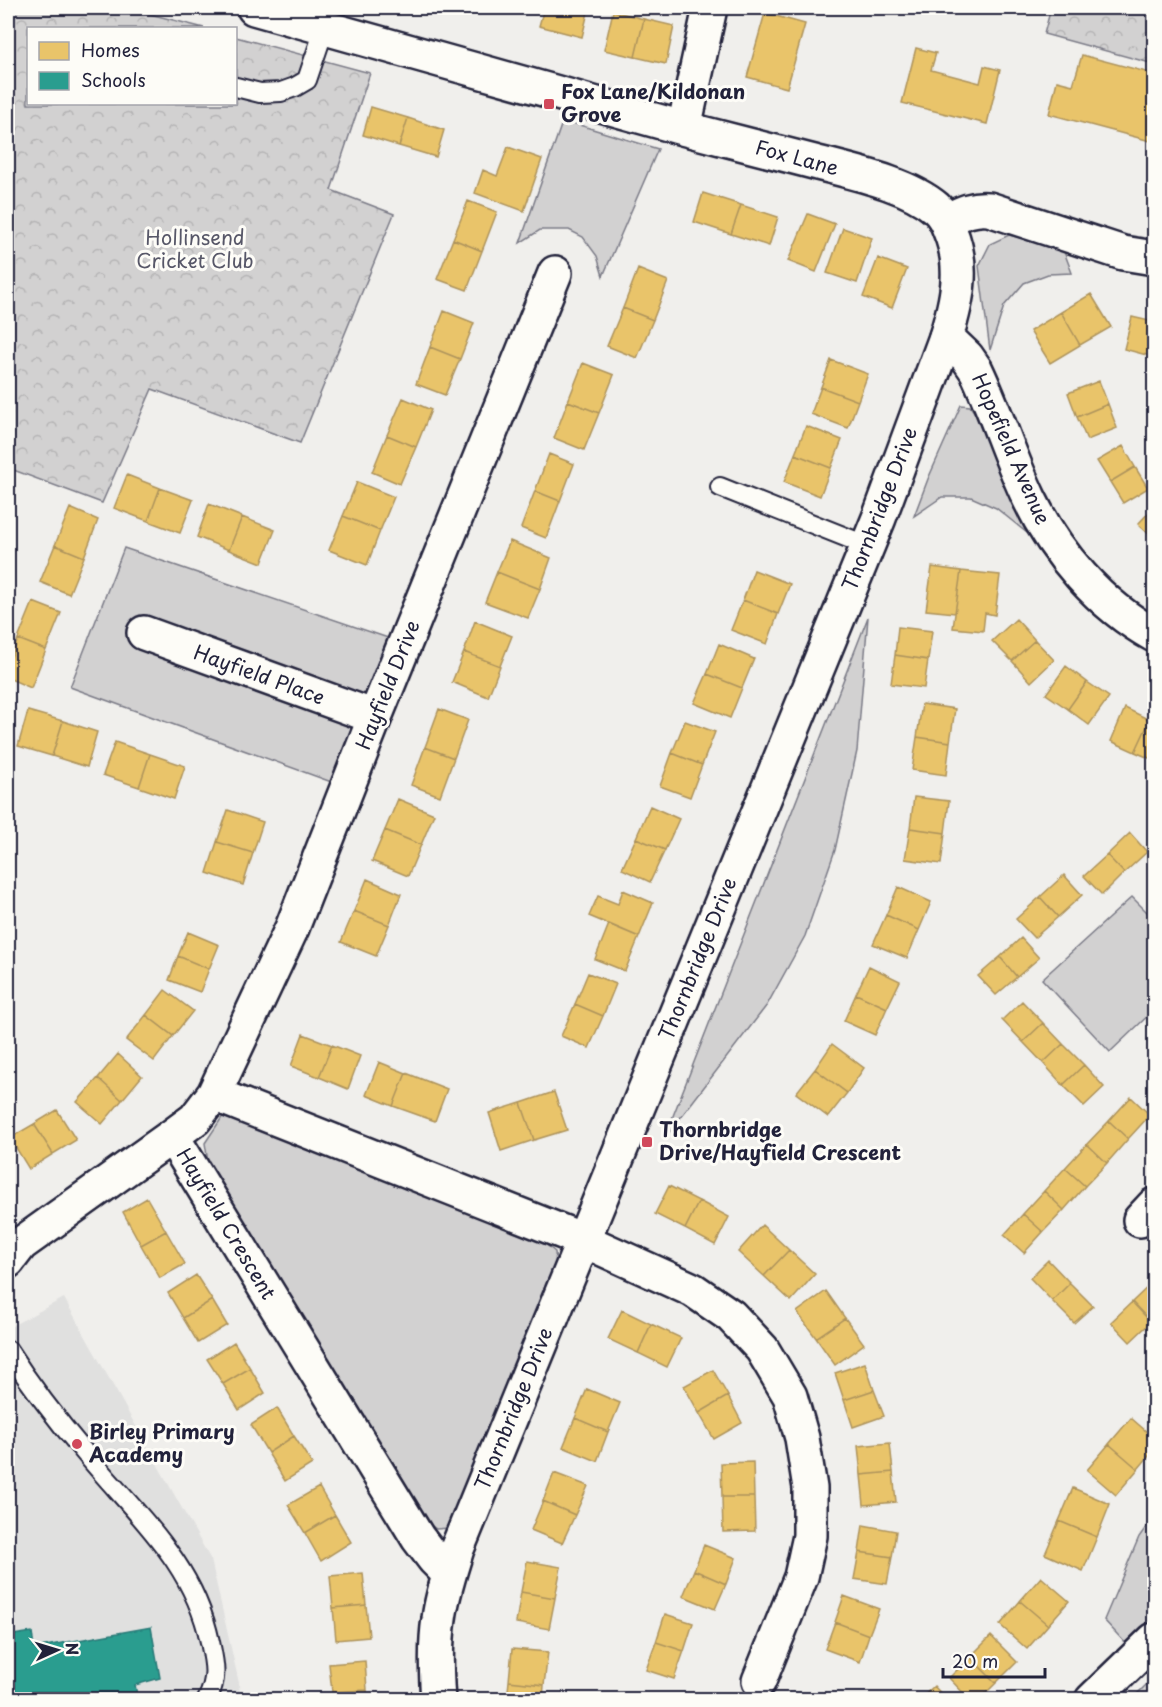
<svg xmlns="http://www.w3.org/2000/svg" width="1162" height="1707" viewBox="0 0 1162 1707" font-family="'Playpen Sans',sans-serif">
<defs>
<pattern id="forest-crowns" width="20" height="18" patternUnits="userSpaceOnUse" patternTransform="scale(1.5)"><rect width="20" height="18" fill="#d2d1d1"/><path d="M2 6a3 3 0 1 1 6 0M12 15a3 3 0 1 1 6 0" fill="none" stroke="#b4b3b4"/></pattern>
</defs>
<rect width="100%" height="100%" fill="#f0efec"/>
<filter id="ink" filterUnits="userSpaceOnUse"><feTurbulence type="fractalNoise" baseFrequency=".0167" numOctaves="2"/><feDisplacementMap in="SourceGraphic" scale="12" xChannelSelector="R" yChannelSelector="G"/><feConvolveMatrix kernelMatrix="1 2 1 2 8 2 1 2 1" color-interpolation-filters="sRGB"/></filter>
<g filter="url(#ink)">
<path fill="#e0e0df" d="M64,1298L211,1560L239,1683L240,1699L8,1700V1328Z"/>
<path fill="#d2d1d1" stroke="#7a7a86" stroke-width="1.5" d="M563,120L658,149L603,276L597,256L583,237L569,230H540L520,243Z
M1009,235L1063,249L1072,273L1048,274L1024,283L1004,306L990,350L979,266L990,244Z
M961,405L970,406L977,416L1003,481L1027,533L996,508L971,497H942L914,516L928,479Z
M124,548L391,639L337,784L70,687Z
M868,617L857,751L835,850L805,936L767,1005L664,1139Z
M1132,897L1154,919V1010L1110,1052L1042,979Z
M234,1114L543,1242L555,1252L556,1266L449,1528L436,1529L425,1521L208,1162L205,1143L223,1116Z
M1154,1516V1623L1129,1647L1104,1620L1139,1537Z
M1154,1677V1699H1132Z"/>
<path fill="url(#forest-crowns)" stroke="#7a7a86" stroke-width="1.5" d="M8,8H127L204,28H28V104H236V37L370,73L331,190L394,214L300,443L152,389L102,503L8,468Z
M1051,8H1154V64L1044,34Z"/>
<path fill="#e9c46a" stroke="#ad935c" stroke-width="1.5" d="M509,8H536L534,14Z
M544,8H589L582,37L539,26Z
M613,11L644,19L635,57L604,50Z
M765,13L805,24L787,88L747,77Z
M644,19L674,26L666,64L635,57Z
M916,48L936,53L931,70L980,83L984,66L1000,70L987,124L902,103Z
M1082,55L1154,74V142L1049,114L1057,81L1073,85Z
M371,107L408,118L399,146L363,135Z
M408,118L444,130L436,157L399,146Z
M508,147L542,159L524,211L475,193L483,170L497,176Z
M703,193L741,205L731,234L694,222Z
M468,201L497,212L482,251L453,239Z
M741,205L778,217L769,246L731,234Z
M808,214L835,224L816,272L788,261Z
M843,228L872,238L857,283L827,273Z
M453,239L482,251L467,290L437,279Z
M878,258L907,269L892,308L863,297Z
M638,269L668,281L653,320L623,308Z
M1091,294L1111,327L1080,345L1061,312Z
M623,308L653,320L637,358L607,346Z
M444,311L474,323L460,359L430,347Z
M1061,312L1080,345L1050,363L1030,331Z
M1132,317L1154,322V357L1124,349Z
M430,347L460,359L445,395L416,384Z
M831,360L868,374L858,401L821,387Z
M583,363L614,375L599,413L568,401Z
M1099,381L1108,404L1077,417L1068,393Z
M821,387L858,401L848,428L811,414Z
M403,398L431,410L416,447L387,435Z
M568,401L599,413L584,450L554,438Z
M1108,404L1117,428L1087,440L1077,417Z
M806,426L842,440L831,468L795,454Z
M387,435L416,447L400,484L372,472Z
M1123,446L1135,467L1110,482L1097,461Z
M549,454L574,464L560,501L535,491Z
M795,454L831,468L820,496L784,482Z
M1135,467L1148,488L1123,503L1110,482Z
M127,475L160,488L148,521L114,508Z
M357,482L394,497L380,531L343,516Z
M160,488L193,500L180,533L148,521Z
M535,491L560,501L546,538L521,528Z
M209,504L242,517L229,550L197,537Z
M1154,507V539L1138,524Z
M70,508L98,520L84,557L55,545Z
M343,516L380,531L367,565L329,550Z
M242,517L275,530L262,563L229,550Z
M510,541L551,558L540,589L497,572Z
M55,545L84,557L69,594L40,582Z
M932,567L961,571L955,613L926,610Z
M754,570L790,584L778,614L743,600Z
M961,571L1000,575L995,615L985,613L983,631L953,628Z
M497,572L540,589L528,618L485,602Z
M743,600L778,614L767,644L731,630Z
M33,602L61,613L46,650L18,639Z
M1016,619L1035,640L1012,661L992,641Z
M475,621L512,636L500,666L464,652Z
M898,627L932,631L928,660L895,655Z
M18,639L46,650L31,688L8,678V665Z
M1035,640L1054,660L1031,682L1012,661Z
M719,644L754,659L742,688L707,674Z
M464,652L500,666L488,697L452,682Z
M895,655L928,660L924,688L891,684Z
M1066,666L1087,682L1068,709L1046,694Z
M707,674L742,688L730,718L694,703Z
M1087,682L1109,697L1089,725L1068,709Z
M922,704L955,709L950,742L917,737Z
M1125,708L1150,720L1135,752L1111,741Z
M439,709L468,720L454,758L425,747Z
M28,711L63,721L52,756L18,746Z
M1150,720L1154,722V760L1135,752Z
M63,721L97,732L87,767L52,756Z
M685,721L715,732L702,765L672,753Z
M917,737L950,742L946,775L912,770Z
M115,742L150,754L139,787L103,775Z
M425,747L454,758L440,796L411,785Z
M672,753L702,765L690,797L660,786Z
M150,754L185,766L174,799L139,787Z
M914,797L949,801L945,833L910,828Z
M398,799L434,814L421,845L385,830Z
M650,806L679,819L665,850L636,838Z
M228,810L263,822L253,853L217,842Z
M910,828L945,833L941,864L905,859Z
M385,830L421,845L408,876L372,861Z
M1130,833L1147,852L1124,873L1107,855Z
M636,838L665,850L650,882L622,869Z
M217,842L253,853L243,885L207,873Z
M1107,855L1124,873L1102,895L1084,876Z
M1064,875L1082,895L1058,917L1040,897Z
M367,879L401,894L389,925L354,911Z
M898,887L931,902L919,930L886,915Z
M623,890L653,903L639,937L589,916L598,896L618,904Z
M1040,897L1058,917L1034,938L1016,919Z
M354,911L389,925L376,956L341,942Z
M886,915L919,930L907,958L873,944Z
M609,924L639,937L625,971L595,959Z
M188,932L219,945L209,969L178,956Z
M1021,938L1039,958L1017,977L1000,957Z
M178,956L209,969L200,992L169,980Z
M1000,957L1017,977L996,995L978,976Z
M869,966L900,981L887,1008L856,994Z
M588,973L616,984L603,1016L575,1004Z
M165,990L193,1011L173,1036L146,1015Z
M856,994L887,1008L875,1035L844,1021Z
M1022,1001L1043,1023L1023,1042L1002,1020Z
M575,1004L603,1016L589,1048L561,1036Z
M146,1015L173,1036L154,1061L126,1040Z
M1043,1023L1063,1044L1043,1063L1023,1042Z
M303,1034L332,1045L319,1077L291,1066Z
M832,1044L864,1068L847,1093L815,1069Z
M1063,1044L1084,1065L1063,1085L1043,1063Z
M332,1045L360,1056L348,1089L319,1077Z
M118,1054L142,1076L122,1100L98,1078Z
M379,1062L406,1073L393,1106L366,1095Z
M1084,1065L1104,1087L1084,1106L1063,1085Z
M815,1069L847,1093L828,1117L796,1093Z
M406,1073L447,1089L435,1121L393,1106Z
M98,1078L122,1100L102,1124L77,1102Z
M554,1092L567,1130L534,1140L521,1103Z
M1131,1097L1150,1115L1128,1139L1109,1121Z
M521,1103L534,1140L501,1151L489,1113Z
M57,1110L76,1140L53,1154L34,1124Z
M1109,1121L1128,1139L1107,1163L1087,1144Z
M34,1124L53,1154L29,1169L10,1138Z
M1087,1144L1107,1163L1085,1186L1065,1168Z
M1065,1168L1085,1186L1064,1210L1044,1191Z
M669,1186L699,1201L685,1229L655,1214Z
M1044,1191L1064,1210L1043,1232L1023,1214Z
M147,1198L166,1231L141,1245L123,1212Z
M699,1201L729,1217L715,1245L685,1229Z
M1023,1214L1043,1232L1024,1253L1004,1235Z
M762,1225L789,1250L764,1276L738,1252Z
M166,1231L185,1264L160,1278L141,1245Z
M789,1250L815,1274L791,1301L764,1276Z
M1048,1260L1070,1283L1052,1301L1030,1278Z
M196,1275L212,1300L183,1318L168,1293Z
M1153,1282L1154,1284V1318L1151,1322L1132,1302Z
M1070,1283L1093,1306L1074,1323L1052,1301Z
M826,1291L845,1318L816,1338L797,1312Z
M212,1300L227,1325L198,1343L183,1318Z
M1132,1302L1151,1322L1130,1342L1111,1322Z
M622,1310L651,1324L638,1353L608,1339Z
M845,1318L864,1344L835,1365L816,1338Z
M651,1324L681,1338L667,1367L638,1353Z
M234,1342L250,1368L223,1384L207,1359Z
M865,1363L874,1390L844,1400L835,1373Z
M250,1368L265,1393L239,1410L223,1384Z
M713,1370L728,1396L699,1413L684,1386Z
M587,1389L620,1403L608,1432L575,1418Z
M874,1390L884,1416L853,1427L844,1400Z
M728,1396L742,1423L714,1439L699,1413Z
M277,1408L294,1436L268,1453L251,1425Z
M575,1418L608,1432L597,1461L563,1447Z
M1131,1418L1154,1438V1450L1138,1469L1109,1444Z
M294,1436L312,1464L285,1481L268,1453Z
M890,1443L893,1472L861,1475L858,1446Z
M1109,1444L1138,1469L1116,1495L1087,1470Z
M753,1462L754,1497H722L721,1463Z
M893,1472L896,1502L864,1505L861,1475Z
M554,1473L588,1486L575,1515L543,1501Z
M319,1487L335,1515L305,1533L288,1505Z
M1073,1488L1110,1504L1097,1537L1059,1521Z
M722,1497H754L755,1531L723,1532Z
M543,1501L575,1515L562,1543L531,1530Z
M335,1515L351,1542L321,1561L305,1533Z
M1059,1521L1097,1537L1083,1571L1045,1554Z
M863,1525L896,1531L892,1557L859,1552Z
M704,1545L736,1558L726,1584L694,1570Z
M859,1552L892,1557L887,1584L854,1579Z
M527,1561L561,1567L555,1598L521,1592Z
M694,1570L726,1584L715,1609L683,1596Z
M363,1573L366,1605L333,1608L330,1576Z
M1041,1577L1069,1601L1048,1625L1020,1601Z
M521,1592L555,1598L549,1629L516,1623Z
M844,1596L879,1609L869,1635L835,1622Z
M1020,1601L1048,1625L1027,1649L1000,1625Z
M366,1605L369,1637L336,1640L333,1608Z
M665,1614L693,1623L684,1651L656,1642Z
M835,1622L869,1635L860,1662L825,1649Z
M991,1636L1017,1662L996,1683L970,1657Z
M656,1642L684,1651L674,1679L646,1670Z
M512,1649L548,1652L544,1685L509,1681Z
M970,1657L996,1683L979,1700H970L949,1678Z
M365,1661L367,1690L332,1692L329,1664Z
M509,1681L544,1685L543,1700H507Z
M934,1686L947,1700H919Z
M367,1690L368,1700H332V1692Z"/>
<path fill="#2a9d8f" stroke="#287876" stroke-width="1.5" d="M14,1626L13,1635L32,1632L34,1648L151,1627L160,1678L135,1685L138,1700H8V1627Z"/>
<g fill="none" stroke-linecap="round" stroke-linejoin="round">
<defs>
<path id="service" d="M236,87L260,93L281,92L295,87L307,80L325,27
M720,487L868,546
M8,1350C31,1386 57,1420 85,1453C135,1514 193,1561 210,1642C215,1665 218,1678 207,1700"/>
<path id="minor" d="M684,128L710,8
M946,221C960,214 972,207 989,209L1123,253L1154,258
M144,633L375,717
M214,1094L292,928L375,717L555,273
M1140,1220L1154,1205
M8,1261L21,1244L172,1136
M449,1574L434,1559L418,1538L172,1136L195,1119L214,1094L583,1240L693,1290L731,1316L762,1349L790,1396L802,1438L810,1488V1536L801,1577L759,1681
M438,1700C436,1673 435,1645 439,1619C442,1595 450,1572 457,1549L879,518L946,337
M1092,1700L1154,1640"/>
<path id="tertiary" d="M254,8C398,47 542,90 686,129C729,140 771,151 814,162C851,172 907,183 936,208C943,214 947,222 950,231C965,267 957,301 946,337L967,357L976,370C996,412 1009,456 1029,498C1056,554 1100,605 1154,635"/>
</defs>
<use href="#service" stroke="#22223b" stroke-width="22"/>
<use href="#minor" stroke="#22223b" stroke-width="38"/>
<use href="#tertiary" stroke="#22223b" stroke-width="38"/>
<use href="#service" stroke="#fdfcf7" stroke-width="18"/>
<use href="#minor" stroke="#fdfcf7" stroke-width="33"/>
<use href="#tertiary" stroke="#fdfcf7" stroke-width="33"/>
</g>
</g>
<g fill="#d1495b" stroke="#fdfcf7" stroke-width="2">
<rect x="543" y="98" width="12" height="12" rx="3"/>
<rect x="641" y="1136" width="12" height="12" rx="3"/>
<circle cx="77" cy="1444" r="6"/>
</g>
<g text-anchor="middle" stroke-width="6" stroke-linejoin="round" paint-order="stroke">
<g font-size="20" font-weight="bold" fill="#22223b" stroke="#fdfcf7" text-anchor="start">
<text x="561" y="99">Fox Lane/Kildonan<tspan x="561" dy="23">Grove</tspan></text>
<text x="659" y="1137">Thornbridge<tspan x="659" dy="23">Drive/Hayfield Crescent</tspan></text>
<text x="89" y="1439">Birley Primary<tspan x="89" dy="23">Academy</tspan></text>
</g>
<g font-size="20" fill="#22223b" stroke="#fdfcf7">
<text transform="translate(797 158) rotate(15)" y="7">Fox Lane</text>
<text transform="translate(1011 449) rotate(66)" y="7">Hopefield Avenue</text>
<text transform="translate(880 509) rotate(-69)" y="7">Thornbridge Drive</text>
<text transform="translate(259 675) rotate(20)" y="7">Hayfield Place</text>
<text transform="translate(388 685) rotate(-68)" y="7">Hayfield Drive</text>
<text transform="translate(698 959) rotate(-68)" y="7">Thornbridge Drive</text>
<text transform="translate(226 1224) rotate(59)" y="7">Hayfield Crescent</text>
<text transform="translate(514 1409) rotate(-68)" y="7">Thornbridge Drive</text>
</g>
<g font-size="20" fill="#575768" stroke="#fdfcf7">
<text x="195" y="245">Hollinsend<tspan x="195" dy="23">Cricket Club</tspan></text>
</g>
</g>
<rect width="1162" height="1707" fill="none" stroke="#fdfcf7" stroke-width="30"/>
<rect x="15" y="15" width="1132" height="1677" fill="none" stroke="#22223b" stroke-width="2" filter="url(#ink)"/>
<rect x="27" y="27" width="210" height="78" fill="#fdfcf7" stroke="#a5a5ac" stroke-width="1.5"/>
<rect x="39" y="42" width="30" height="18" fill="#e9c46a" stroke="#a5a5ac" stroke-width="1.5"/>
<text x="81" y="57" font-size="18" fill="#22223b">Homes</text>
<rect x="39" y="72" width="30" height="18" fill="#2a9d8f" stroke="#a5a5ac" stroke-width="1.5"/>
<text x="81" y="87" font-size="18" fill="#22223b">Schools</text>
<g transform="translate(57 1650) rotate(86)" stroke="#fdfcf7" stroke-width="4.5" paint-order="stroke">
<path d="M0-4.5L10 22L0 15L-10 22Z" fill="#22223b"/>
<text y="-9" font-size="16" font-weight="bold" text-anchor="middle" fill="#22223b">N</text>
</g>
<path d="M943 1668v9h102v-9" fill="none" stroke="#22223b" stroke-width="3"/>
<text x="952" y="1668" font-size="18" fill="#22223b" stroke="#fdfcf7" stroke-width="4.5" paint-order="stroke">20 m</text>
</svg>
